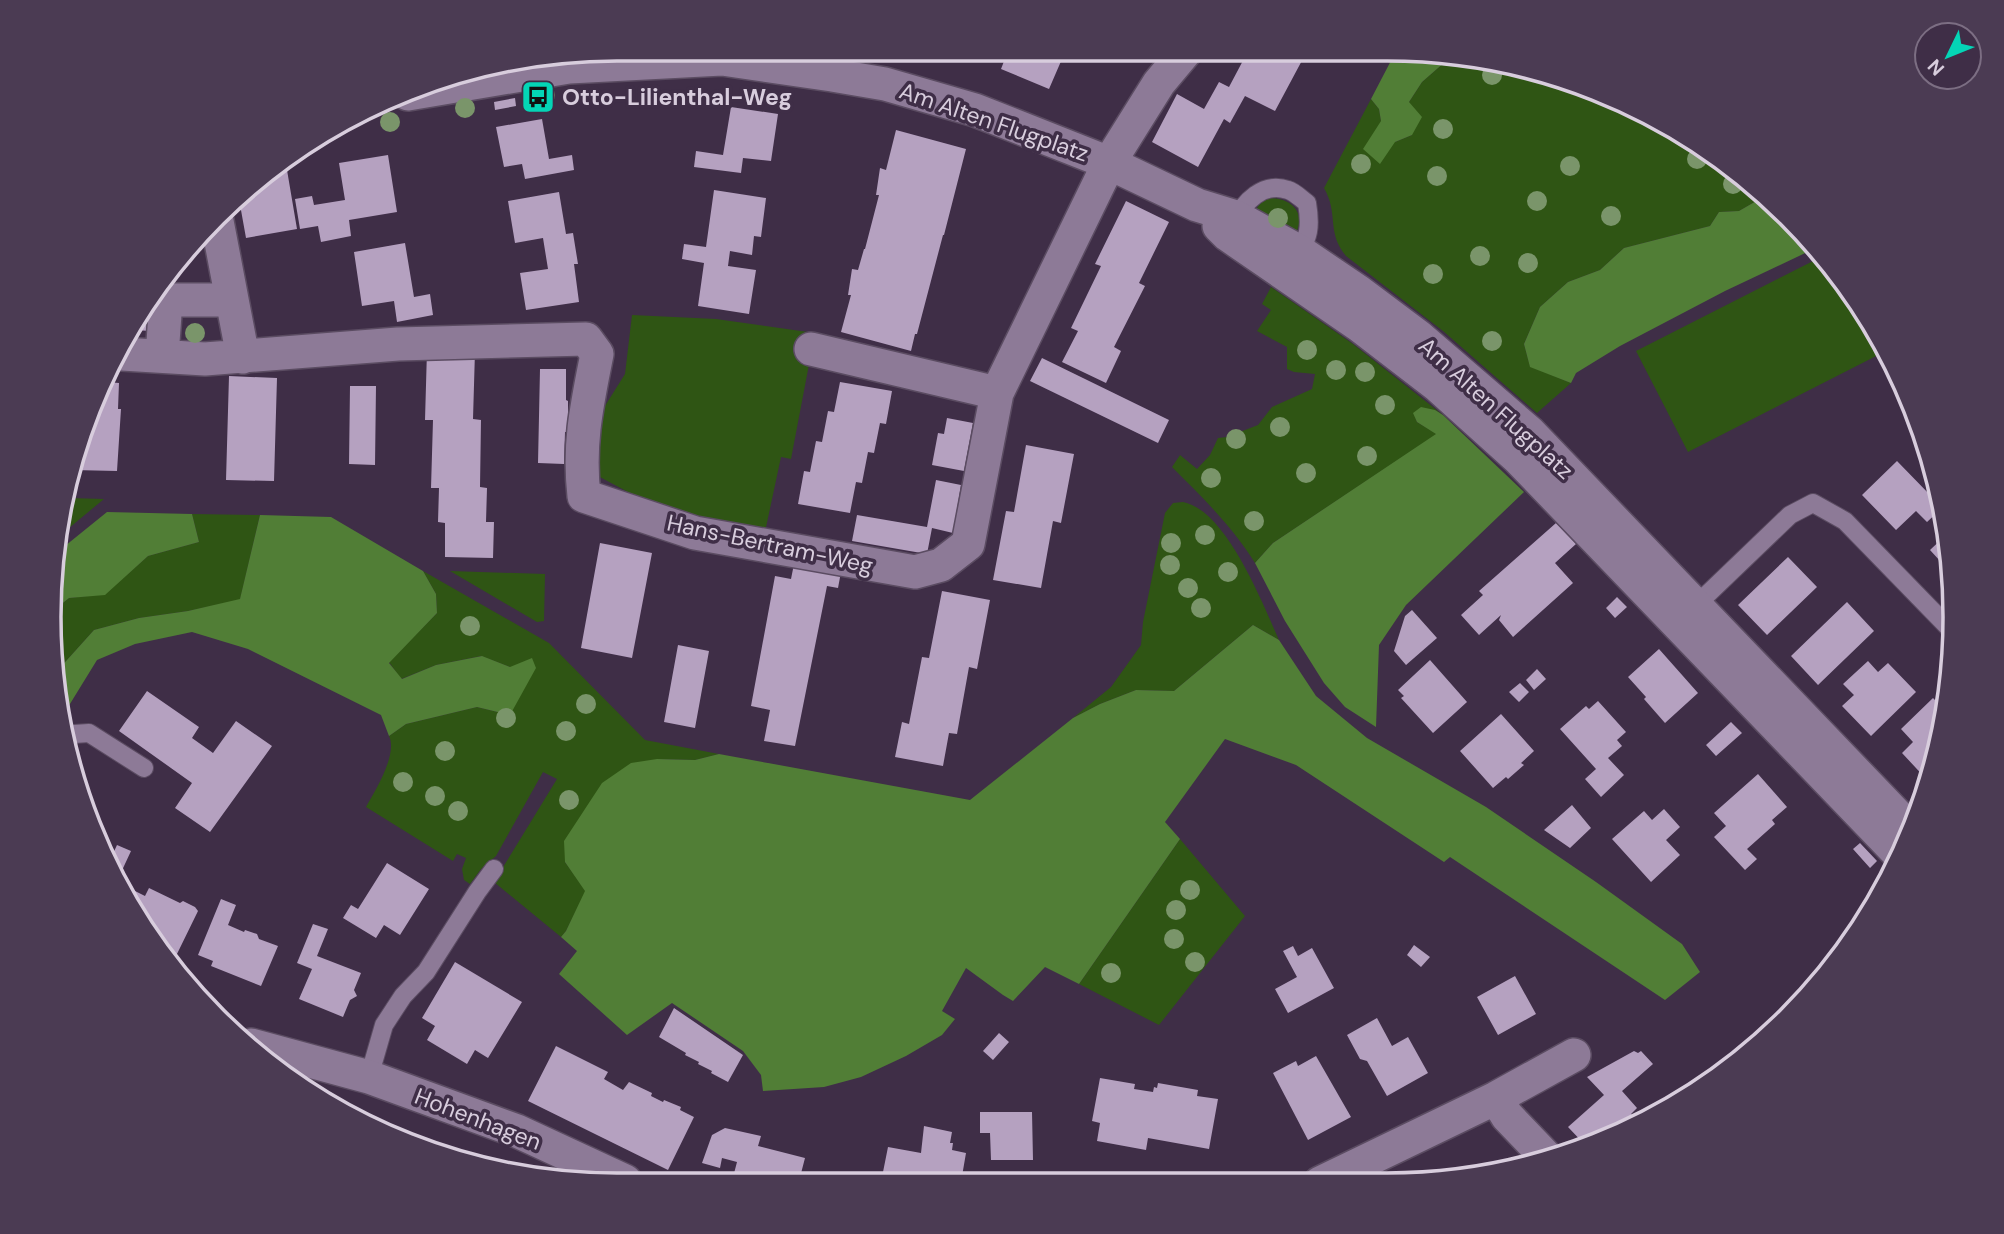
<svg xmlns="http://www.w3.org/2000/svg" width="2004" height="1234" viewBox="0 0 2004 1234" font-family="'DM Sans',sans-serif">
<rect width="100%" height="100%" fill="#3f2e47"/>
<path fill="#2f5514" d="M1454,54H1461L1604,92L1732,166L1765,196L1739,211L1719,212L1710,226L1624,248L1600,270L1568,282L1540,307L1524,344L1530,366L1571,383L1537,413L1443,331L1346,256C1326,232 1339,214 1324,188L1371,99L1379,109L1381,121L1395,142L1412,135L1409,102L1422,82Z
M1269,198C1292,198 1307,213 1295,235L1255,215C1256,206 1261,202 1269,198Z
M1823,256L1872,323L1886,351L1688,452L1636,351Z
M1271,287L1353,344L1443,415L1435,410L1414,413L1417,422L1437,434L1273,543L1255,563C1232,526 1202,497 1172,467L1180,455L1197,469L1210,455L1218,438L1227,437L1258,425L1272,407L1312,389L1315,374L1294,372L1287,369V347L1257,331L1271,310L1262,304Z
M632,315L716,319L815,333L791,459L781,457L765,532L706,522L656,507L598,476V417L625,374Z
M69,498L104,499L63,533Z
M1183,502C1226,510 1262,602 1279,640L1253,625L1174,691L1136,690L1100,704L1073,718L1111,687L1141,645L1143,622L1165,513L1173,503Z
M192,514L260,515L240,600L188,611L139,618L94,630L58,670L49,614L69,598L105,594L148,556L199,542Z
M423,571L549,643L645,740L719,754L695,760L657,759L565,862L586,891L566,931L561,937L494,882L557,779L543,772L496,856L481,869L470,884L464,880L462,869L466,858L457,854L453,861L366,807C375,791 398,754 389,736L406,724L477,707L510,715V667L481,656L436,665L401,679L389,662L437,613L436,594Z
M450,571L545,574L544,621L537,622Z
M1180,839L1245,916L1159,1025L1079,984Z"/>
<path fill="#517e36" d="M1395,53L1454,54L1422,82L1409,102L1422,117L1412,135L1395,142L1380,164L1363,149L1381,121L1379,109L1371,99Z
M1765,196L1818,247L1725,291L1620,346L1576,373L1571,383L1530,367L1524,344L1540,307L1568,282L1600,270L1624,248L1710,226L1719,212L1739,211Z
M1421,407L1435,410L1443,415L1524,492L1406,605L1379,645L1376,727L1345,707L1324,683L1285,621L1255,563L1273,543L1436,434L1417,422L1413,413Z
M107,512L192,514L199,542L148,556L105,595L69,598L49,614L60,550Z
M260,515L331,517L423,571L436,594L437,613L389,663L402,679L436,665L482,656L510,667L532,658L536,668L510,715L477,707L406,724L389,736L381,715L248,649L192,632L135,644L97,660L65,712L58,670L94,630L139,618L188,611L240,599Z
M1253,625L1279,640L1316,696L1367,738L1486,807L1596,882L1682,944L1700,972L1665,1000L1450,857L1444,862L1296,765L1225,739L1165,822L1180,839L1079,984L1045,967L1013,1001L1003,995L966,968L942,1011L955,1019L942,1035L906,1056L861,1077L824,1087L763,1091L761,1075L743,1051L672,1003L627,1035L559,974L577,951L561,937L566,931L585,891L565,862L564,841L602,783L631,763L657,759L695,760L719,754L970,800L1073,718L1100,704L1136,690L1174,691Z"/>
<path fill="#b5a1c0" d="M1008,51H1016L1065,52L1049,89L1001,69Z
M1247,53H1306L1275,111L1245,96L1230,123L1224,119L1198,167L1152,142L1177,94L1204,109L1219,82L1229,87Z
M515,98L516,106L495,110L494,102Z
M731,107L778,114L771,161L743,158L741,173L694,167L696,151L723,155Z
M542,119L549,159L572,155L574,170L525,179L522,164L504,167L496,127Z
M896,130L966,149L944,235H943L917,334H915L911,351L841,332L851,295H848L852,269L858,270L864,249H865L879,195H876L880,168L886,170Z
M388,155L397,212L349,220L351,236L321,242L318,226L300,229L295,199L312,196L314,205L345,200L339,163Z
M287,170L297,229L246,238L239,199L263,175Z
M714,190L766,198L761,237L754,236L752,255L730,251L728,266L756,270L749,314L698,306L704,263L682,259L684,244L706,247Z
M559,192L566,234L573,233L578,264H574L579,302L526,310L520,273L548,269L543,238L515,243L508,201Z
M1126,201L1169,222L1139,283L1145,286L1114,347L1121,351L1106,383L1062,362L1078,331L1071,328L1101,266L1095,264Z
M405,243L414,297L430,294L433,315L397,322L394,301L362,306L354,252Z
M152,297L150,331L135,330Z
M427,350L475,351L473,419L481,420L480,487L487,488L486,522H494L493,558L445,557V523L438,522L439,488H431L433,420H425Z
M1042,358L1169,420L1158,443L1030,381Z
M540,369H566V400L568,401V416L567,432H565L564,464L538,463Z
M229,376L277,378L274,481L226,480Z
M107,382L119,383L118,409H121L117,471L73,470L79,435Z
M840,382L892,391L886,424L880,423L874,453L868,452L862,483L856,482L850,513L798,504L804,471L810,472L816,441L822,442L828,411L834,412Z
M350,386H376L375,465L349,464Z
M947,418L973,423L964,471L932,465L938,433L944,434Z
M1026,445L1074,454L1061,523L1053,521L1041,588L993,580L1006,511L1014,512Z
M1897,461L1932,497L1938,491L1942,508L1927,522L1916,511L1896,530L1862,495Z
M936,480L961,485L953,533L932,528L927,554L852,541L857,515L927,527Z
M1556,523L1576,544L1555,563L1573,583L1513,637L1499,620L1501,615L1479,635L1461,615L1483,595L1479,591Z
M1948,533L1950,542L1951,573L1930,550Z
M600,543L652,553L632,658L581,648Z
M1788,557L1817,587L1767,635L1738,605Z
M794,564L841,572L838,588L827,586L795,746L764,741L770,710L751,706L775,576L791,579Z
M942,591L990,600L977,669L969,667L957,734L949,733L943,766L895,757L902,722L909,724L922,657L929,658Z
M1617,597L1627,607L1615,618L1606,608Z
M1847,602L1874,631L1818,685L1791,656Z
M1412,610L1437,638L1406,665L1394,651L1405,616Z
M678,645L709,651L695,728L664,722Z
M1659,649L1698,693L1665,723L1644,699L1646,697L1628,677Z
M1430,660L1467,702L1433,733L1401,698L1404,696L1398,690Z
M1868,661L1878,672L1888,663L1916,692L1871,736L1842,706L1854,695L1843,684Z
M1537,669L1546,679L1534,690L1526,680Z
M1520,683L1529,692L1519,702L1509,692Z
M147,691L199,727L192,738L213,753L236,721L272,746L210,832L175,808L192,783L119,731Z
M1933,698L1945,710L1936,764L1929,782L1902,753L1913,742L1901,729Z
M1598,701L1626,732L1617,740L1622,746L1608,758L1624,775L1601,797L1585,779L1596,769L1560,729L1586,706L1589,709Z
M1501,714L1534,751L1521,763L1524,765L1508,779L1506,777L1493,788L1460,751Z
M1731,722L1742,733L1716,756L1706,745Z
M1758,774L1787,807L1772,820L1775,824L1747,849L1757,859L1745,870L1714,837L1726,826L1714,813Z
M1572,805L1591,828L1570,848L1544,830Z
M1664,809L1680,827L1666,840L1680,855L1651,882L1612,839L1644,811L1652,820Z
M1860,843L1877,861L1870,868L1853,849Z
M117,845L131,851L118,879L107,856L111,858Z
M387,863L429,889L400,935L384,925L376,938L343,918L351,905L358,909Z
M121,884L145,896L149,888L180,903L183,901L195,907L198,911L176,956L158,947L145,933Z
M221,899L236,905L228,925L244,932L245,930L257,934L259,939L278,946L261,986L211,966L213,961L198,955Z
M313,924L328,929L317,956L361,973L354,990L357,996L350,1000L343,1017L299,999L312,969L297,963Z
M1414,945L1430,957L1421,967L1407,955Z
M1293,946L1298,956L1312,948L1334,988L1288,1013L1275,989L1297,977L1283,951Z
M455,962L522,1002L488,1058L475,1050L467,1064L427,1040L435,1026L422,1018Z
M1515,976L1536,1014L1498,1035L1477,997Z
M674,1008L743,1055L728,1082L711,1073L712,1071L698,1064L699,1062L685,1055L686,1053L659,1037Z
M1377,1018L1392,1046L1408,1037L1428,1073L1387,1096L1367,1061L1360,1059L1347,1035Z
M999,1033L1009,1042L993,1060L983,1051Z
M556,1046L608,1072L604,1079L623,1090L629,1082L652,1093L651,1096L663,1102L664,1100L681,1107L680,1110L694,1117L668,1170L528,1101Z
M1634,1051L1638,1053L1641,1051L1653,1064L1622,1091L1637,1108L1631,1114L1639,1123L1587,1147L1568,1127L1604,1095L1587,1077Z
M1316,1056L1351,1117L1308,1140L1273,1073L1296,1061L1298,1066Z
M1100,1078L1135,1084L1134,1089L1153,1092L1154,1087L1157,1088L1158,1083L1198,1090L1197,1096L1218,1099L1209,1149L1148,1138L1146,1150L1097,1141L1100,1123L1092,1121Z
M980,1112H1032L1033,1160H991L990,1133H980Z
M924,1126L952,1132L950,1143H953L952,1150L966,1153L961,1182H881L888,1147L921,1153Z
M725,1128L761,1136L758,1146L805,1158L799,1181H732L737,1162L722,1158L720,1168L702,1163L712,1135Z"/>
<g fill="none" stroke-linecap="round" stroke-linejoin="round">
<defs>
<path id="service" d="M1234,222C1244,202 1263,181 1288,190C1295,192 1301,199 1307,203C1311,227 1309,237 1297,257
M1692,609L1790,515L1813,503L1845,521L1953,632
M69,738L74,734L89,733L144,768
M369,1077L384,1025L403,996L426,972L477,892L494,869"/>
<path id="minor" d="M408,94L569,67L722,59L832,75L885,84L975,110L1109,163L1197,205L1236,217L1300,252L1359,292L1419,337L1529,432L1911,830
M217,221L243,357
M1219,226L1228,235L1360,326L1438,386L1519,459L1901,856
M811,349L997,393
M122,354L205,359L398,344L586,339L597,354C587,404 578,444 584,496L695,533L915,572L941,565L968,544L997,393L1109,163L1159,83L1185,52
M162,356L166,300H232
M251,1045L369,1077L517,1131L625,1181
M1496,1098L1507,1116L1548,1159
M1320,1183L1496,1098L1574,1055"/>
</defs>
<use href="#service" stroke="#5b4c62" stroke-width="20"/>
<use href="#minor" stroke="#5b4c62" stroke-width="36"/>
<use href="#service" stroke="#8d7a97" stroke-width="18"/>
<use href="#minor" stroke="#8d7a97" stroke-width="33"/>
</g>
<g fill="#7a956a">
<circle cx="1492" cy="75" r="10"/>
<circle cx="545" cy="95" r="10"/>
<circle cx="465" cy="108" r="10"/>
<circle cx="390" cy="122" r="10"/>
<circle cx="1443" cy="129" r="10"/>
<circle cx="1697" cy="159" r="10"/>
<circle cx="1361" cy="164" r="10"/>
<circle cx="1570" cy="166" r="10"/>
<circle cx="1437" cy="176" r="10"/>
<circle cx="1733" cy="184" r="10"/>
<circle cx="1537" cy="201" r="10"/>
<circle cx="1611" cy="216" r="10"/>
<circle cx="1278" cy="218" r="10"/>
<circle cx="1480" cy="256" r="10"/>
<circle cx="1528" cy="263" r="10"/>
<circle cx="1433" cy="274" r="10"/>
<circle cx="195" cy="333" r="10"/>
<circle cx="1492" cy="341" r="10"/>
<circle cx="1307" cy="350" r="10"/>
<circle cx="1336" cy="370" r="10"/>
<circle cx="1365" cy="372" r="10"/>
<circle cx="1385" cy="405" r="10"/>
<circle cx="1280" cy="427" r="10"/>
<circle cx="1236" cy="439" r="10"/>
<circle cx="1367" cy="456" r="10"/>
<circle cx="1306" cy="473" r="10"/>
<circle cx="1211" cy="478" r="10"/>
<circle cx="1254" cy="521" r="10"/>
<circle cx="1205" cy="535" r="10"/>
<circle cx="1171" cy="543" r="10"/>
<circle cx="1170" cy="565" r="10"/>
<circle cx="1228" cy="572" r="10"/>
<circle cx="1188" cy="588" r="10"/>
<circle cx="1201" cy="608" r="10"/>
<circle cx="470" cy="626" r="10"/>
<circle cx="586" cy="704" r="10"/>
<circle cx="506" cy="718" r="10"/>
<circle cx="566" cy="731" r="10"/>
<circle cx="445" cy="751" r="10"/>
<circle cx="403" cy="782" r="10"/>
<circle cx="435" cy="796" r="10"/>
<circle cx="569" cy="800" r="10"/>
<circle cx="458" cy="811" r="10"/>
<circle cx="1190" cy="890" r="10"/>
<circle cx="1176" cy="910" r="10"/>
<circle cx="1174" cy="939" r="10"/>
<circle cx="1195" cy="962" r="10"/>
<circle cx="1111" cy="973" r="10"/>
</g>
<defs>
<symbol id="bus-square" viewBox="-11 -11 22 22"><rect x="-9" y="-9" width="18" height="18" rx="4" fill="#04d5b6" stroke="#3f2e47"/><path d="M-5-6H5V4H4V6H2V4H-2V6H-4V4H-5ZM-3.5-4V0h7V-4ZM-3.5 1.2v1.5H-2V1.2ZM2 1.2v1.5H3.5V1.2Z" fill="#111"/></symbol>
</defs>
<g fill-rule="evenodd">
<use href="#bus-square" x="519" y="78" width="38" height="38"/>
</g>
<g text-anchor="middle" stroke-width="7" stroke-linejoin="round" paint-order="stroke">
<g font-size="23" font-weight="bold" fill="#d8cddd" stroke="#3f2e47" text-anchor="start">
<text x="562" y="105">Otto-Lilienthal-Weg</text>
</g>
<g font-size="23" fill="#d8cddd" stroke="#3f2e47">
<text transform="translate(994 122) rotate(19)" y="8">Am Alten Flugplatz</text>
<text transform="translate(1496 408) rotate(42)" y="8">Am Alten Flugplatz</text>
<text transform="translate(770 544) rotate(12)" y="8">Hans-Bertram-Weg</text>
<text transform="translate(478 1119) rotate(21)" y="8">Hohenhagen</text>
</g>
</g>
<path d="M0 0H2004V1234H0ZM617 61H1387A556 556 0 0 1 1943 617V617A556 556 0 0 1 1387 1173H617A556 556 0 0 1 61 617V617A556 556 0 0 1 617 61Z" fill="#4b3b53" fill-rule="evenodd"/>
<path fill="none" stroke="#d8cddd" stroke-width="3.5" d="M617 61H1387A556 556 0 0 1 1943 617V617A556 556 0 0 1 1387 1173H617A556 556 0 0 1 61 617V617A556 556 0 0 1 617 61Z"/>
<g transform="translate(1948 56) rotate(227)"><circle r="33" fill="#3f2e47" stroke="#7c6e83" stroke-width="2"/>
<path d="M0-5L12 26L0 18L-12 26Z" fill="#04d5b6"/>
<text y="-10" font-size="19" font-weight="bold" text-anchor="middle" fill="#d8cddd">N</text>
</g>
</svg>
